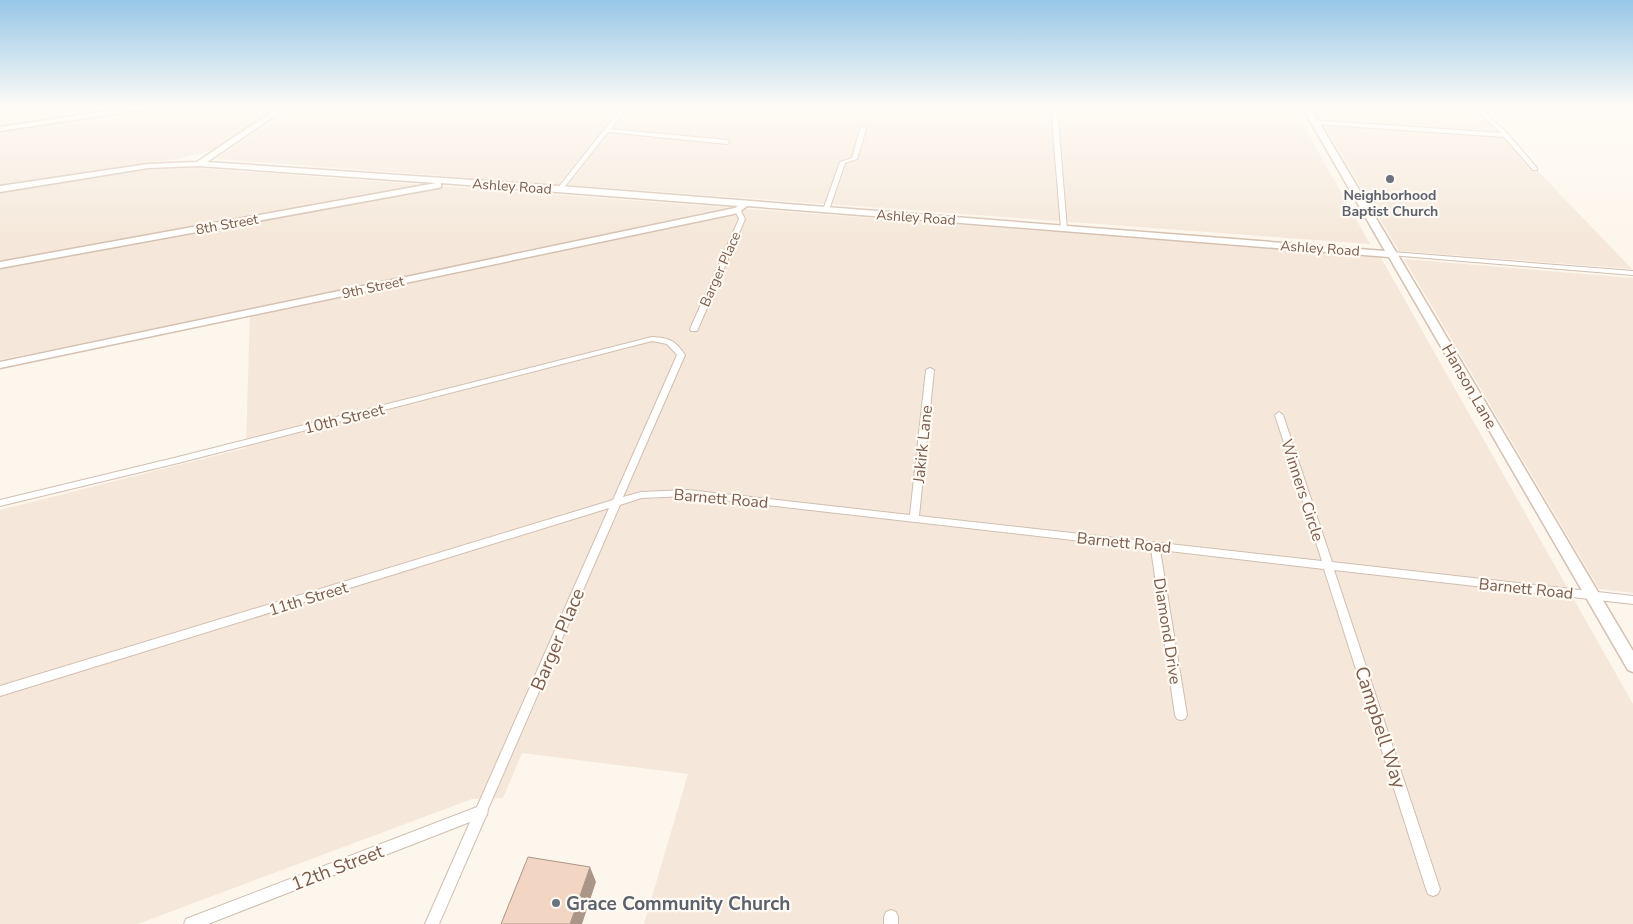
<svg xmlns="http://www.w3.org/2000/svg" width="1633" height="924" viewBox="0 0 1633 924" font-family="'Nunito Sans',sans-serif">
<rect width="100%" height="100%" fill="#fdf6ec"/>
<path fill="#f5e8da" d="M0,107H276L213,150L173,160L159,161L0,186Z
M292,107H1293L1370,244L216,159Z
M1313,107H1476L1632,269L1399,251Z
M197,168L1380,256L1633,704V924H644L688,774L522,753L503,798L472,799L138,924H0V510L246,448L250,309L0,360V192L144,170Z
M1404,259L1633,278V593L1599,589Z"/>
<g fill="none" stroke-linecap="round" stroke-linejoin="round">
<defs>
<path id="street" d="M622,107H627L611,129L727,140L730,142L727,144L608,132L562,190H558V188Z
M1051,107H1057L1067,229L1064,231L1061,229Z
M1474,107H1479L1508,134L1537,168V170H1533L1504,137L1314,124L1311,122L1314,120L1501,133Z
M863,127L866,129L857,159L845,163L829,210L824,211L823,210L840,162L852,158L860,129Z
M736,209H740L745,219L698,329L697,331H691L690,329L739,219L735,210Z
M1392,252L1633,271V275L1390,255L1389,254Z
M652,337C669,338 675,340 685,355L623,497L641,492L688,490L910,515L926,370L930,368L934,370L919,516L1322,561L1275,415L1279,412L1283,415L1332,562L1633,596V604L1334,570L1440,889L1438,894L1433,896L1428,894L1426,889L1324,569L1160,550L1187,715L1185,719L1181,720L1177,719L1175,715L1151,549L688,496L641,498L620,505L488,809L487,815L486,816L439,924H425L470,822L208,924H184L186,919L191,917L477,807L609,508L0,696V686L613,500L677,355L667,344L652,341L174,464L0,506V500L174,458Z
M891,910L896,912L898,917V924H884V917L886,912Z"/>
<path id="secondary" d="M137,107H158L0,131V127Z
M279,107H288L207,162L560,186L1385,251L1302,107H1310L1633,651V672L1628,670L1389,257L747,206L738,213L0,368V362L735,208L738,206L441,183V187L438,188L0,268V262L436,183L199,166L148,168L0,192V186L148,164L197,162Z"/>
</defs>
<use href="#street" stroke="#d1beb0" stroke-width="2"/>
<use href="#secondary" stroke="#d6c0b0" stroke-width="3"/>
<use href="#street" fill="#fff" fill-rule="evenodd"/>
<use href="#secondary" fill="#fff" fill-rule="evenodd"/>
</g>
<path fill="#aa9588" d="M590,867L596,882L582,924H570Z"/>
<path fill="#f3d5c3" stroke="#aa9588" d="M528,857L590,867L570,924H501Z"/>
<linearGradient id="sky" x2="0" y2="1"><stop stop-color="#97c7e8"/><stop offset="0.45" stop-color="#fefbf6"/><stop offset="1" stop-color="#fefbf6" stop-opacity="0"/></linearGradient>
<rect width="1633" height="237" fill="url(#sky)"/>
<g fill="#6b7280" stroke="#fffaf3" stroke-width="2">
<circle cx="1390" cy="179" r="5"/>
<circle cx="556" cy="903" r="5"/>
</g>
<g text-anchor="middle" stroke-width="4.5" stroke-linejoin="round" paint-order="stroke">
<g font-size="14" fill="#7a5c4d" stroke="#fffaf3">
<text transform="translate(512 186) rotate(4)" y="5">Ashley Road</text>
<text transform="translate(916 217) rotate(4)" y="5">Ashley Road</text>
<text transform="translate(227 224) rotate(-10)" y="5">8th Street</text>
<text transform="translate(1320 248) rotate(4)" y="5">Ashley Road</text>
<text transform="translate(720 269) rotate(-66)" y="5">Barger Place</text>
<text transform="translate(373 287) rotate(-12)" y="5">9th Street</text>
</g>
<g font-size="14" font-weight="bold" fill="#5b616d" stroke="#fffaf3">
<text x="1390" y="200">Neighborhood<tspan x="1390" dy="16">Baptist Church</tspan></text>
</g>
<g font-size="16" fill="#7a5c4d" stroke="#fffaf3">
<text transform="translate(1470 386) rotate(60)" y="6">Hanson Lane</text>
<text transform="translate(344 418) rotate(-14)" y="6">10th Street</text>
<text transform="translate(922 444) rotate(-84)" y="6">Jakirk Lane</text>
<text transform="translate(1303 490) rotate(72)" y="6">Winners Circle</text>
<text transform="translate(721 498) rotate(5)" y="6">Barnett Road</text>
<text transform="translate(1124 542) rotate(6)" y="6">Barnett Road</text>
<text transform="translate(1526 588) rotate(6)" y="6">Barnett Road</text>
<text transform="translate(308 598) rotate(-17)" y="6">11th Street</text>
<text transform="translate(1168 631) rotate(81)" y="6">Diamond Drive</text>
</g>
<g font-size="19" fill="#7a5c4d" stroke="#fffaf3">
<text transform="translate(557 639) rotate(-67)" y="7">Barger Place</text>
<text transform="translate(1381 727) rotate(72)" y="7">Campbell Way</text>
<text transform="translate(337 867) rotate(-21)" y="7">12th Street</text>
</g>
<g font-size="19" font-weight="bold" fill="#5b616d" stroke="#fffaf3" text-anchor="start">
<text x="566" y="910">Grace Community Church</text>
</g>
</g>
</svg>
